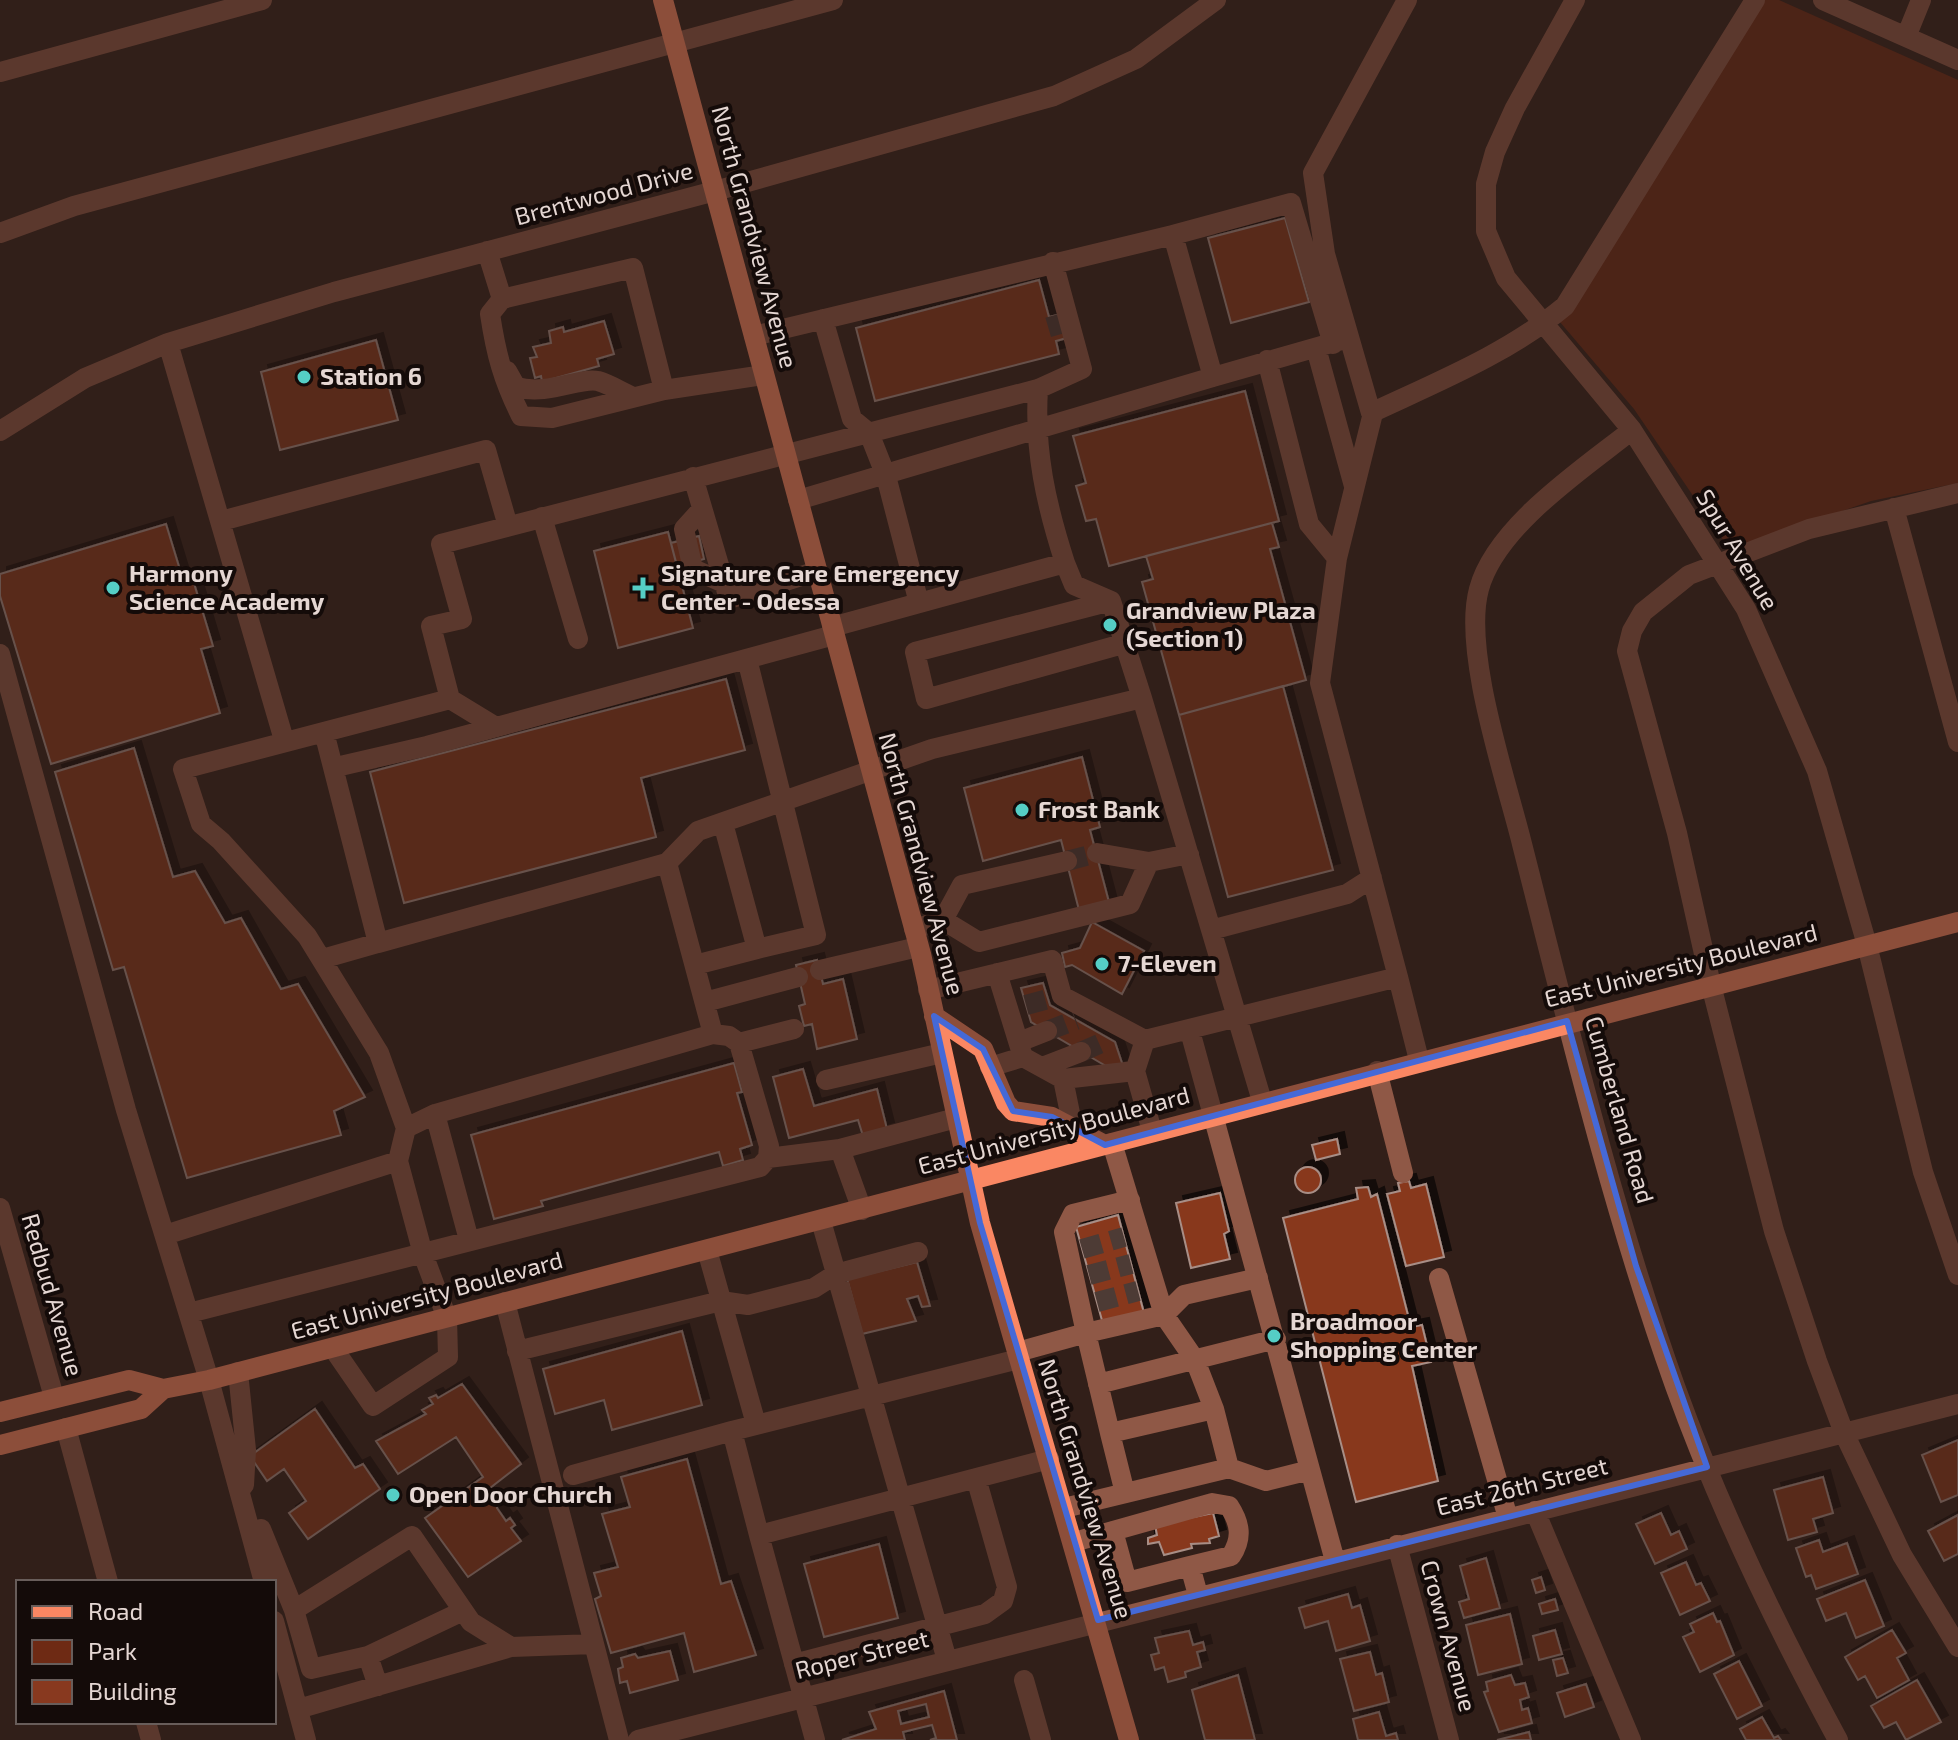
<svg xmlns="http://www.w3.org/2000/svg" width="1958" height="1740" viewBox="0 0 1958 1740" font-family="'Exo 2',sans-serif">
<defs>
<filter id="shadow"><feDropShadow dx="7" dy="-7" stdDeviation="0" flood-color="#0009"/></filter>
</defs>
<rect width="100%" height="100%" fill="#321f19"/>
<path fill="#6e2a14" d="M1755,0H1779L1958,80V483L1871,501L1730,550L1634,409L1554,315Z"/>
<path fill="#88391f" stroke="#a88e86" stroke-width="2" fill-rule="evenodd" filter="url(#shadow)" d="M1285,218L1309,302L1231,323L1208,238Z
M1039,280L1049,317L1062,314L1067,338L1056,341L1059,354L875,401L856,328Z
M604,321L614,354L597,359L599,366L542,382L541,376L535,378L530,358L537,357L533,347L551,343L549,331L563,327L564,332Z
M376,340L398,420L280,450L261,372Z
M1245,391L1279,521L1109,566L1096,519L1086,521L1076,486L1086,483L1073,436Z
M1272,523L1279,547L1270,549L1306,680L1179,715L1142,582L1153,579L1146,556Z
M166,524L184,583L193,580L213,646L201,649L220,713L51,764L0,596V574Z
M668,532L693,628L618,648L594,551Z
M699,536L704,559L677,566L671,543Z
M726,679L745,750L641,778L656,837L404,903L370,772Z
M1283,686L1333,870L1228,897L1179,715Z
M134,748L173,877L195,871L225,923L241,918L281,989L298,984L365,1097L334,1111L341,1135L187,1178L124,967L113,970L55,772Z
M1082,757L1100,827L1090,830L1110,906L1080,914L1061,840L983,861L964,788Z
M1092,922L1144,951L1122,994L1072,965L1065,967L1062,953L1080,948Z
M817,960L823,984L843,979L857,1039L817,1049L812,1024L804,1026L799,1006L805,1004L796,965Z
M1043,983L1050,1005L1115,1042L1123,1066L1111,1069L1031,1022L1021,988Z
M734,1063L742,1092L737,1093L752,1145L740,1149L743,1160L723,1166L719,1152L541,1201L543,1206L494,1219L471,1135Z
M803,1069L814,1106L877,1089L887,1129L863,1136L858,1120L789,1138L773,1077Z
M1337,1139L1340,1154L1316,1160L1312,1145Z
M1295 1180a13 13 0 1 1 26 0a13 13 0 1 1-26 0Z
M1409,1181L1411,1188L1426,1184L1444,1257L1406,1266L1387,1194L1400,1191L1398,1183Z
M1368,1187L1371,1197L1377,1194L1411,1327L1422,1325L1431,1362L1412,1366L1438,1481L1356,1502L1283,1218L1358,1199L1356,1188Z
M1220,1193L1229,1231L1224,1234L1230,1259L1191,1268L1176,1203Z
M1118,1215L1144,1313L1103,1324L1076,1227Z
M917,1262L930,1306L922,1307L918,1296L907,1299L916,1321L862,1334L847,1279Z
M682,1331L702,1405L612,1430L604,1400L555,1414L543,1369Z
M462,1384L521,1464L485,1492L492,1502L498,1500L497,1508L506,1521L510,1518L515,1525L511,1528L521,1541L468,1577L425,1518L483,1477L456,1437L398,1474L376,1441L426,1414L422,1410L433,1404L429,1398L436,1395L438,1398Z
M315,1409L355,1468L363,1464L380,1489L308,1539L289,1513L306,1501L284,1469L267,1481L250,1456Z
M1958,1440V1495L1941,1502L1922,1455Z
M687,1459L721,1584L731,1581L756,1655L694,1672L684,1633L611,1653L595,1599L601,1596L594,1573L618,1567L602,1514L630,1507L621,1477Z
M1823,1477L1833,1513L1813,1519L1817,1532L1788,1540L1774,1490Z
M1213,1513L1219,1536L1209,1539L1210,1543L1191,1544L1192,1548L1164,1555L1159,1542L1148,1544V1538L1157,1535L1155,1525Z
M1661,1513L1671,1535L1679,1531L1687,1549L1655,1564L1636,1524Z
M1958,1515V1554L1944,1561L1928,1531Z
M1819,1540L1823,1552L1847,1543L1858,1574L1816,1589L1811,1575L1806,1577L1796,1548Z
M879,1544L898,1618L824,1637L804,1564Z
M1486,1558L1500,1608L1464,1618L1459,1602L1469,1599L1460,1566Z
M1686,1562L1696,1585L1701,1583L1710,1601L1680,1615L1661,1573Z
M1541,1577L1545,1590L1536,1593L1532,1580Z
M1865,1580L1884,1626L1856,1638L1846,1613L1826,1621L1817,1599Z
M1348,1594L1352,1608L1360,1605L1370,1641L1336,1651L1328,1621L1305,1628L1299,1608Z
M1555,1599L1558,1610L1542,1614L1539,1604Z
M1713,1613L1717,1622L1720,1621L1734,1655L1700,1672L1683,1637L1694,1632L1690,1624Z
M1510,1614L1522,1664L1478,1675L1466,1625Z
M1555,1630L1562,1654L1539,1660L1533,1636Z
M1892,1630L1906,1653L1897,1658L1909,1680L1877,1698L1865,1676L1858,1680L1845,1657Z
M1189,1631L1193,1645L1203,1642L1205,1650L1197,1652L1201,1667L1185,1672L1186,1677L1168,1682L1164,1667L1155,1670L1151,1655L1159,1653L1155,1638Z
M670,1651L678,1680L630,1693L627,1681L620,1683L618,1669L623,1667L621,1658L635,1654L638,1658Z
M1370,1652L1376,1675L1382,1673L1389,1702L1354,1711L1340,1659Z
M1563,1658L1568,1673L1557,1676L1553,1660Z
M1739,1661L1762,1706L1737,1719L1714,1674Z
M1238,1675L1255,1740H1205L1192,1690Z
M1511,1675L1515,1685L1525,1683L1529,1697L1520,1700L1522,1710L1528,1708L1532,1723L1499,1732L1484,1692L1488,1691L1486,1682Z
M1917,1680L1941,1722L1906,1740L1896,1722L1884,1728L1871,1706Z
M1586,1684L1594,1707L1565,1717L1557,1693Z
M944,1691L957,1740H930L936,1738L932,1725L903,1732L905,1740H842L876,1729L869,1712ZM926,1704L929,1717L901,1724L898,1711Z
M1379,1712L1386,1736L1396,1733L1398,1740H1358L1353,1719Z
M1762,1717L1774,1738L1778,1736L1781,1740H1746L1740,1729Z
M1529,1732L1531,1740H1497Z"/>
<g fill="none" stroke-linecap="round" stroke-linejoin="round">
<path stroke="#4d3b35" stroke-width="20" stroke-dasharray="20 10" stroke-linecap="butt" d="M1055,315L1062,339
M1067,861L1097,853
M1026,1005L1048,999
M1047,1031L1076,1020
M1081,1052L1108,1040
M1082,1249L1124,1237
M1089,1275L1131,1264
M1097,1302L1138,1291"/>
<path stroke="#8f5846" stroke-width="20" d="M1407,0L1313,173L1325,254L1371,413C1437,382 1509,353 1565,306L1755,0
M1575,0L1515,108L1495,152L1486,184V231L1506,278L1632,430L1746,609L1817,771L1867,945L1923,1172L1958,1275
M1823,0L1958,60
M1906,37L1921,0
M0,72L262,0
M0,233L74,206L833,0
M1173,235L1291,203L1333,344
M487,251L502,299L633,268L664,390
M502,299L490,314C496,354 503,380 521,416L552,418L664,390L764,375
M823,319L852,419L869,433L886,476L919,603
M754,336L1173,235L1213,377L1349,338
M168,343L284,740
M1316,348L1354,486
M507,371L516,387C548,396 579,377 598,381C609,384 622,392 633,397
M1632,430C1583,469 1496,526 1479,589C1462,651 1506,779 1522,844C1568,1025 1612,1209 1675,1386C1719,1508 1776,1626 1838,1740
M0,431L85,378L168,343L334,292L715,191L1054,96L1136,59L1216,0
M693,477L729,599L817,571
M1958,493L1809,529L1689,575L1643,612L1632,631L1627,651L1677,833L1711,985L1774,1231L1817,1361L1844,1433L1902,1555L1958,1647
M798,500L1213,377
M1894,508L1958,742
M702,509L684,529L693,569L722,582
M542,517L578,639
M221,521L486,450L508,526
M1337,558L1373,413
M1111,601L915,652L926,699L1126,643
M832,627L1065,563C1046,504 1034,451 1038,389
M0,654L126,1110L209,1380L264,1582
M1142,698L1262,1101
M450,699L431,626L462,619L441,544L1038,389L1082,369L1053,262
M324,732L450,699L496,727
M336,767L427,746L834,635
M723,823L757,949L816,935L747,659
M1097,853L1149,862L1189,854
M667,863L713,1034
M943,920L979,942L1130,904L1149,862
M914,929L943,920L962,885L1067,861
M1211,930L1347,894L1372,878
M378,943L667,863L698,831L932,749L1142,698L1111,601L1074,585L1065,563
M322,959L378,943L324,732L183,769L201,824L221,841L307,936L379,1053L406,1128L398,1161L423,1254L447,1318L448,1357L373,1406L333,1348
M695,965L757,949
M820,970L918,947
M1398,977L1419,1060
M928,990L1052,960L1062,996L1145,1040L1398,977L1320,683L1337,558L1309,524L1267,360
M705,1002L798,977
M1190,1031L1335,1561
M1019,1042L1047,1031
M739,1043L794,1029
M1023,1057L1063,1079L1073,1128
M990,1067L1023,1057L997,973
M1042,1067L1081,1052
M1135,1071L1152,1131
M1377,1071L1403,1173
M1063,1079L1135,1071L1145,1040
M826,1080L942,1053
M435,1114L469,1240
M1112,1143L1164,1315L1184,1295L1258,1278
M840,1149L956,1118
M768,1158L840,1149L862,1210
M0,1208L54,1397
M821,1221L947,1660
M165,1235L398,1161
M707,1250L756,1424
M1439,1278L1508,1518
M505,1302L619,1740
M189,1313L760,1167L768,1158L769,1146L739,1043L729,1036L713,1034L435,1114L406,1128
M517,1351L721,1301L748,1305L814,1288L836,1274L918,1252
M1017,1352L1086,1333L1064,1232L1073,1214L1130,1200
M238,1372L246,1450L244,1485
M1098,1384L1276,1339
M1214,1409L1110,1433L1086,1333L1164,1315L1195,1360L1214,1409L1229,1468
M66,1428L108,1582
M1110,1433L1125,1493
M573,1475L732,1431
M1064,1508L1229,1468L1266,1481L1310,1470
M1535,1511L1631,1740
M261,1529L294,1610
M1113,1531L1127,1582L1190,1566
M759,1535L732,1431L1019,1359
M1074,1542L1212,1503L1229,1506C1240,1523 1243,1538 1231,1556L1190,1566L1198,1595
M1397,1545L1449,1740
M274,1621L306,1740
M368,1656L463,1611
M794,1664L985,1614L1003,1601L1007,1587L976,1478
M1024,1680L1041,1740
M378,1686L368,1656L311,1669L294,1610L412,1536L471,1622L511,1647
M298,1709L511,1647L594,1644
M146,1722L151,1740
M638,1740L1958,1404
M815,1740L759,1535L1049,1459"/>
<path stroke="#fa8763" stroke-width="20" d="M663,0L921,954L980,1223L1129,1740
M934,1016L983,1049L1006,1103L1013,1111L1052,1117L1105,1145
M0,1412L129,1380L163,1389L209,1380C793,1229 1374,1072 1958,922
M0,1445L141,1409L163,1389"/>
</g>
<path d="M0 0H1958V1740H0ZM934,1016L983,1049L1013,1111L1052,1117L1105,1145L1567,1021L1636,1266L1707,1467L1098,1620L980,1223Z" fill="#321f19" fill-opacity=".55" fill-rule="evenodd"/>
<path fill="none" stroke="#4569d7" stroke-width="6" stroke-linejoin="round" d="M934,1016L983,1049L1013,1111L1052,1117L1105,1145L1567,1021L1636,1266L1707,1467L1098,1620L980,1223Z"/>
<g fill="#55cec5" stroke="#140b09" stroke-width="3">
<circle cx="304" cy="377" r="8"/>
<circle cx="113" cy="588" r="8"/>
<path d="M639 576h8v8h8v8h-8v8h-8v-8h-8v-8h8z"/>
<circle cx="1110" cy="625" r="8"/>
<circle cx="1022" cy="810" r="8"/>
<circle cx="1102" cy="964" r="8"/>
<circle cx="1274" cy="1336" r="8"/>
<circle cx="393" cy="1495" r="8"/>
</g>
<g text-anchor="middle" stroke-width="8" stroke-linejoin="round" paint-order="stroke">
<g font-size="24" fill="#e5d7d3" stroke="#140b09">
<text transform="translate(604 194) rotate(-15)" y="8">Brentwood Drive</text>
<text transform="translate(754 237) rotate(75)" y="8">North Grandview Avenue</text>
<text transform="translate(1737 550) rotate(59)" y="8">Spur Avenue</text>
<text transform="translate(921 864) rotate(75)" y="8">North Grandview Avenue</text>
<text transform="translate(1681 966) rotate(-14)" y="8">East University Boulevard</text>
<text transform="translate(1619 1110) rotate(74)" y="8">Cumberland Road</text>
<text transform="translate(1054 1131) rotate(-15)" y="8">East University Boulevard</text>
<text transform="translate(52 1295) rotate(74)" y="8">Redbud Avenue</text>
<text transform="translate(427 1296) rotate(-15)" y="8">East University Boulevard</text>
<text transform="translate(1522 1487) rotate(-14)" y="8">East 26th Street</text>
<text transform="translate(1085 1489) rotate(73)" y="8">North Grandview Avenue</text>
<text transform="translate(1448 1636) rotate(75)" y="8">Crown Avenue</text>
<text transform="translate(862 1655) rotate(-14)" y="8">Roper Street</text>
</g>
<g font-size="24" font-weight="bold" fill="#e5d7d3" stroke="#140b09" text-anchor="start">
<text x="320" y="385">Station 6</text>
<text x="129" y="582">Harmony<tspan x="129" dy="28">Science Academy</tspan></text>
<text x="661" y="582">Signature Care Emergency<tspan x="661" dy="28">Center - Odessa</tspan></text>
<text x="1126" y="619">Grandview Plaza<tspan x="1126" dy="28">(Section 1)</tspan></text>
<text x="1038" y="818">Frost Bank</text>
<text x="1118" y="972">7-Eleven</text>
<text x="1290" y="1330">Broadmoor<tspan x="1290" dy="28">Shopping Center</tspan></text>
<text x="409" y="1503">Open Door Church</text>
</g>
</g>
<rect x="16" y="1580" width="260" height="144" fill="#140b09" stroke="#685d5a" stroke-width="2"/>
<rect x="32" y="1606" width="40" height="12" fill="#fa8763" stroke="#685d5a" stroke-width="2"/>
<text x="88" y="1620" font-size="24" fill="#e5d7d3">Road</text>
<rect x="32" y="1640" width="40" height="24" fill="#6e2a14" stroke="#685d5a" stroke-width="2"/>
<text x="88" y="1660" font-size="24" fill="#e5d7d3">Park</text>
<rect x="32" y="1680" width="40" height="24" fill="#88391f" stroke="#685d5a" stroke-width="2"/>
<text x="88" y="1700" font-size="24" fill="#e5d7d3">Building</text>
</svg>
